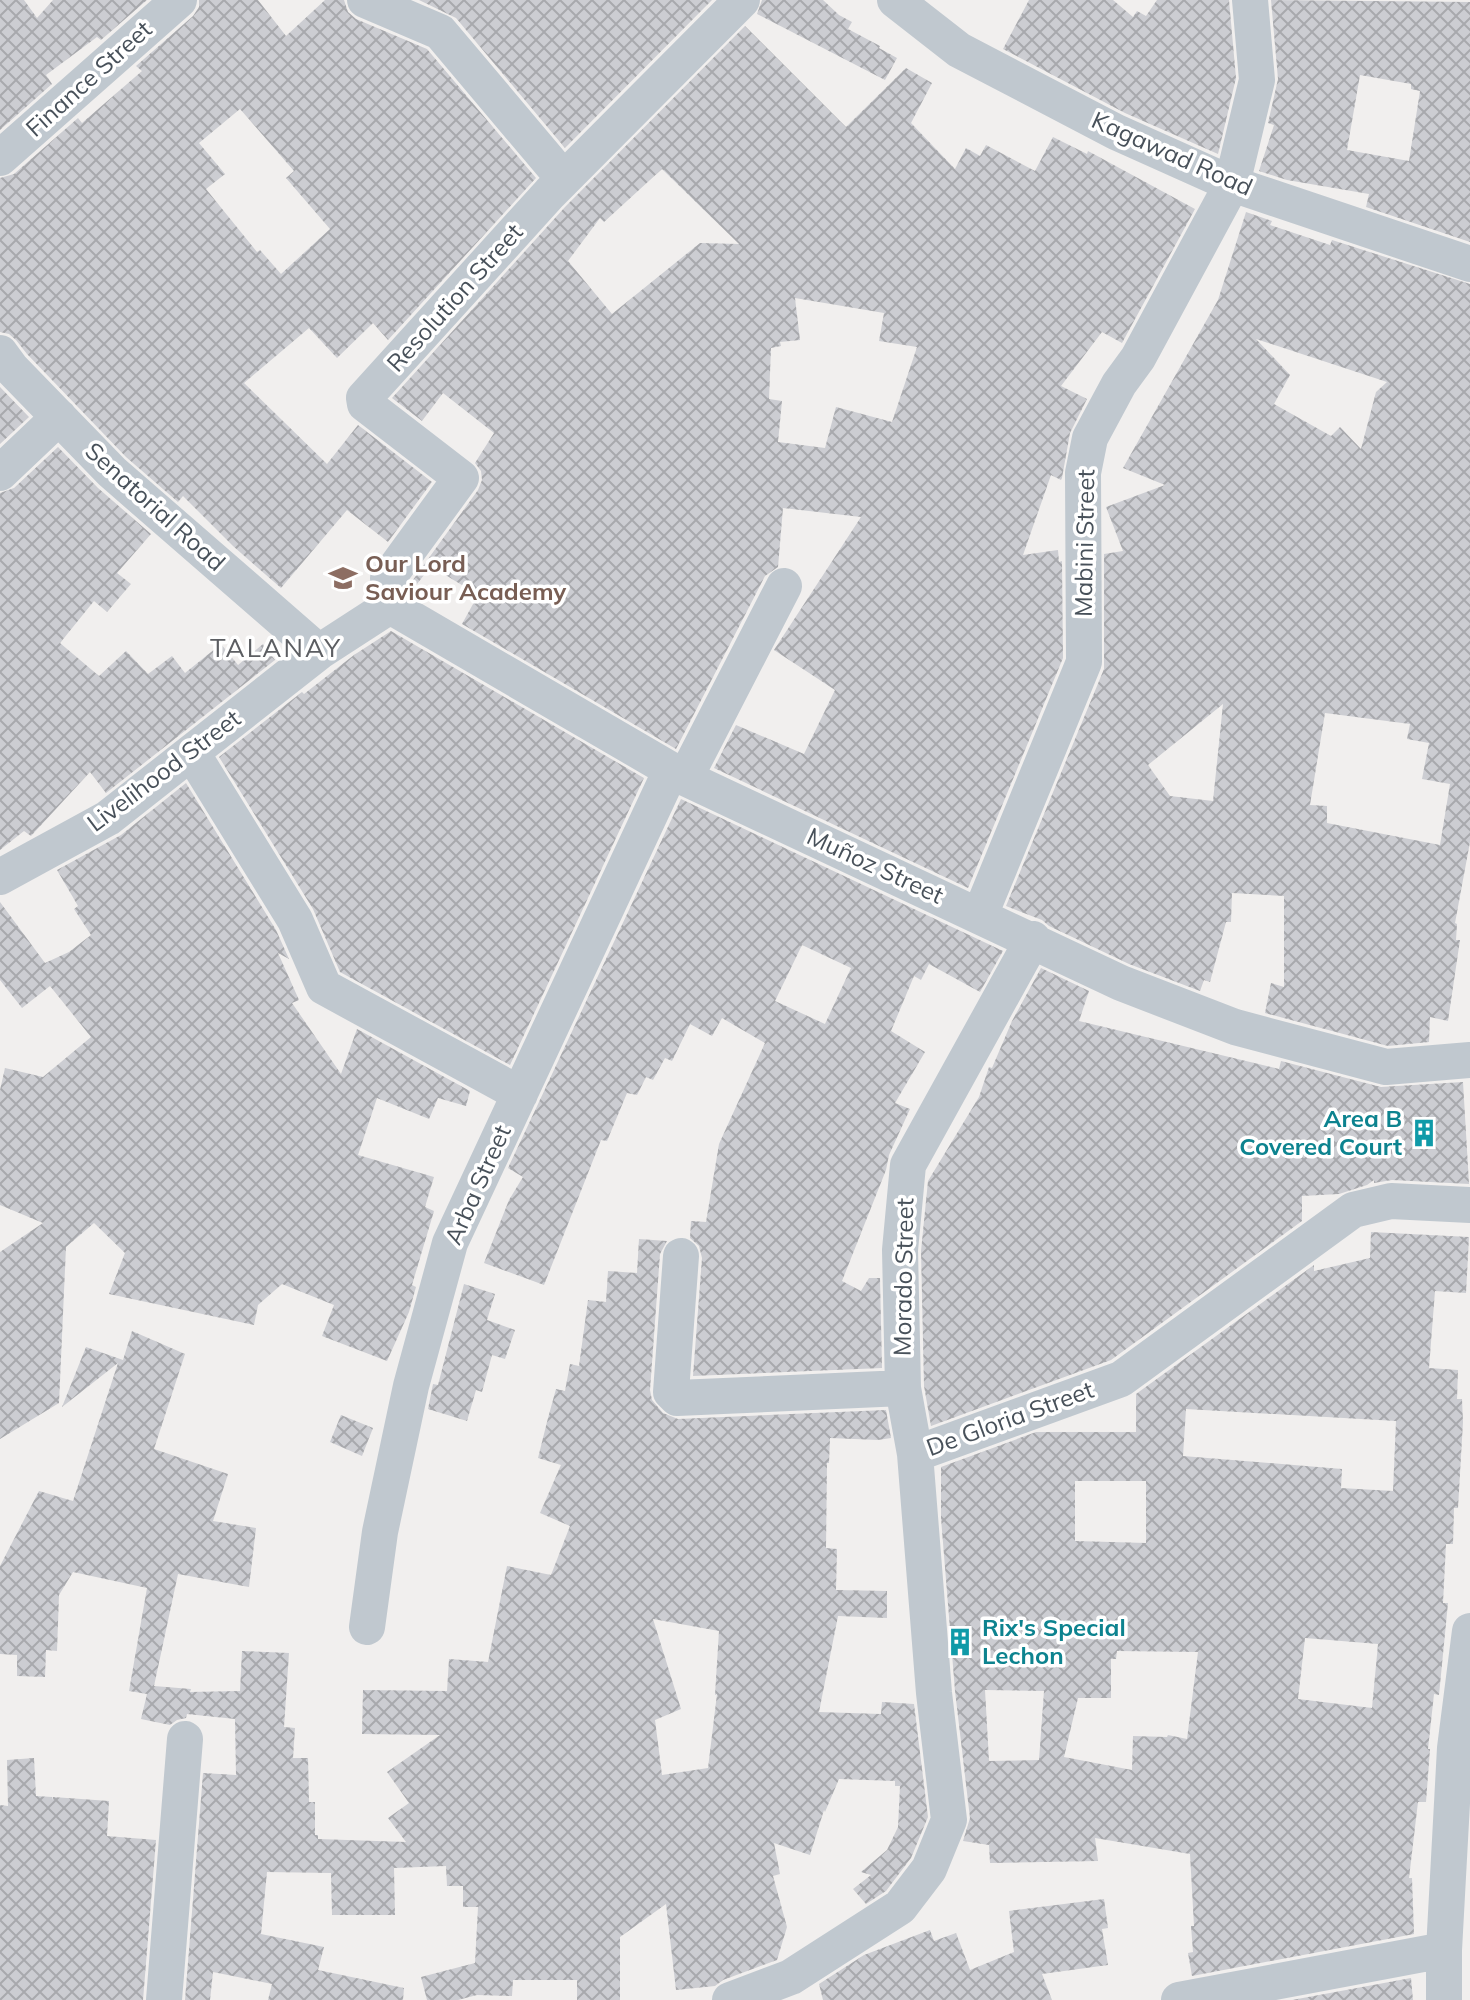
<svg xmlns="http://www.w3.org/2000/svg" width="1470" height="2000" viewBox="0 0 1470 2000" font-family="Mulish,sans-serif">
<defs>
<pattern id="building-cross-hatch" width="8" height="8" patternUnits="userSpaceOnUse" patternTransform="scale(2)"><rect width="8" height="8" fill="#cccdd2"/><path d="M0 0l8 8M0 8l8-8" fill="none" stroke="#a8a9ad"/></pattern>
</defs>
<rect width="100%" height="100%" fill="#f1efee"/>
<path fill="url(#building-cross-hatch)" fill-rule="evenodd" d="M0,0H24L37,18L53,0H147L101,40L97,37L46,75L52,84L0,130Z
M199,0H258L286,36L325,0H344L348,12L356,19L427,49L536,178L388,340L373,323L337,358L309,328L244,383L327,464L358,425L432,482L388,542L347,510L281,588L233,546L183,496L178,502L126,457L27,354L16,340L9,334L0,332V178L14,174L78,118L82,123L142,71L136,66L193,16L199,7ZM240,109L294,171L286,178L330,229L281,274L260,250L257,252L206,189L225,174L199,143Z
M419,0H712L565,148L456,18Z
M762,0H823L839,15L852,22L848,29L880,46L879,48L897,58L885,80L757,14Z
M1029,0H1113L1133,17L1137,11L1146,16L1157,0H1229L1236,78L1218,154L1125,113L1003,49Z
M1271,0L1470,2V242L1366,207L1369,194L1287,180L1259,171L1274,125L1268,123L1278,79ZM1360,75L1411,84V89L1420,91L1409,161L1347,150Z
M745,26L846,127L906,68L932,83L911,123L955,169L966,148L980,156L986,145L1035,171L1053,137L1087,154L1088,151L1195,209L1122,343L1102,332L1061,386L1087,399L1070,433L1062,478L1061,480L1051,475L1023,555L1058,550L1059,562L1062,561L1063,658L968,888L714,768L736,725L804,754L835,690L774,650L861,517L783,508L778,567L765,576L676,749L462,624L478,595L431,566L410,593V584L478,490L482,480L481,471L475,463L494,433L443,393L422,421L392,398L565,207ZM662,169L739,244L700,243L612,314L568,261L600,218L604,222ZM795,298L884,313L879,341L917,347L892,422L836,407L825,448L778,442L782,401L769,399L771,348L781,346L780,342L800,340Z
M1246,212L1272,221L1270,225L1330,245L1332,240L1470,284V842L1455,923L1457,924L1456,940H1460L1448,1021L1430,1017L1429,1042L1388,1046L1265,1013L1271,983L1284,987V896L1232,893L1231,922H1226L1210,982L1204,980L1200,991L1129,964L1049,926L1042,920L1006,906L1104,669V554L1123,551L1106,507L1165,485L1123,468L1218,300ZM1256,339L1387,382L1376,392L1361,449L1340,427L1331,436L1274,404L1290,375ZM1223,704L1213,801L1170,796L1148,765ZM1325,713L1410,724L1407,739L1429,743L1422,779L1450,784L1440,845L1327,823V806L1310,805Z
M0,387L29,417L0,444Z
M58,447L98,488L151,534L117,573L131,584L107,612L94,601L60,643L99,676L126,651L148,674L172,656L185,673L221,644L238,665L263,644L275,660L106,793L90,772L31,836L24,831L0,850V493L14,488Z
M391,631L644,778L510,1065L340,972L313,909L219,757L302,692L304,694L354,655Z
M186,783L276,930L289,959L278,953L299,1000L292,1003L341,1074L357,1029L470,1091L466,1106L438,1098L429,1119L377,1098L358,1155L434,1177L425,1207L434,1211L412,1285L416,1287L409,1312L387,1361L322,1336L334,1305L282,1284L258,1305L254,1325L109,1294L125,1253L94,1223L66,1247L59,1403L0,1439V1252L43,1223L0,1205V1090L5,1068L43,1077L91,1037L50,986L22,1008L0,980V902L45,963L69,952L91,935L74,909L78,906L57,870L121,835Z
M681,799L1003,951L980,992L929,964L921,980L914,976L891,1031L925,1052L895,1103L910,1109L889,1155L886,1170L842,1281L861,1291L869,1278H880L882,1368L693,1376L702,1258L699,1246L690,1238L691,1221L706,1222L719,1144L765,1043L722,1018L712,1036L690,1024L672,1061L665,1058L653,1080L646,1077L637,1095L627,1093L607,1141L601,1140L544,1285L484,1263L509,1200L523,1177L508,1168ZM802,945L851,968L825,1024L775,1001Z
M1041,968L1089,991L1079,1021L1279,1069L1281,1061L1381,1087L1463,1082L1469,1184L1392,1180L1374,1183V1180L1367,1185L1339,1194L1302,1196V1221L1111,1360L931,1426L924,1386L921,1251L928,1181L979,1097L989,1067L992,1068L1012,1021Z
M1371,1232L1469,1237L1466,1293L1435,1291L1429,1368L1458,1370L1457,1399H1462L1463,1422L1458,1508H1454L1453,1544H1446L1443,1603H1448L1439,1695L1434,1694L1428,1749H1430L1426,1802H1418L1409,1878H1412L1414,1934L1192,1976L1188,1953L1193,1952L1191,1926H1194L1190,1854L1095,1838L1098,1861L990,1863L989,1845L963,1841L970,1818L955,1691L941,1518V1467L1036,1432H1136V1394L1314,1265V1271L1370,1258ZM1186,1409L1396,1421L1393,1491L1341,1488L1342,1469L1183,1456ZM1075,1481H1146V1543L1075,1541ZM1305,1638L1378,1644L1372,1708L1298,1699ZM1117,1651L1198,1652L1187,1739L1168,1735L1167,1737L1133,1736L1132,1770L1064,1757L1078,1698H1111V1659H1116ZM985,1690L1044,1691L1039,1760L989,1761Z
M639,1239L667,1241L660,1254L650,1390L652,1400L663,1413L678,1419L886,1410L891,1438L878,1440L830,1438L829,1463H827L826,1548L837,1549L836,1590L887,1591V1618L838,1616L819,1712L881,1714L882,1702L914,1704L928,1817L911,1858L886,1891L866,1904L853,1889L871,1875L861,1872L887,1850L898,1827L900,1786H895V1781L839,1779L825,1812L824,1810L810,1855L774,1843L780,1874L773,1876L787,1927L777,1960L723,1980L715,1986L676,1990L666,1904L620,1937V2000H577V1980H513L512,1996L477,1995L458,2000H427L421,1977L475,1963L478,1907H463V1886H447L446,1866L394,1868L395,1915H332L331,1873L267,1872L261,1934L324,1947L318,1970L404,1988L403,2000H268L272,1984L213,1972L210,2000H185L203,1773L236,1775L235,1719L187,1714L186,1718L177,1720L170,1725L141,1719L147,1694L129,1691L147,1588L73,1572L59,1595L57,1651L46,1650L45,1677L17,1676V1655L0,1654V1566L39,1491L73,1501L118,1363L62,1407L86,1347L123,1360L132,1331L185,1354L154,1449L228,1474L213,1521L256,1528L249,1587L178,1574L154,1686L191,1689L190,1692L240,1691L242,1651L289,1653L284,1727L295,1728L293,1758H308L309,1802H315V1835H318V1839L406,1842L388,1818L409,1803L387,1772L440,1735L362,1734L363,1690L447,1691L449,1659L488,1662L507,1566L551,1575L570,1526L540,1513L561,1465L538,1458L548,1418L556,1389L565,1391L570,1364L579,1366L588,1300L606,1302L608,1271L637,1273ZM653,1619L719,1631L715,1695L717,1694L708,1768L662,1775L655,1720L681,1709Z
M464,1284L495,1294L487,1320L515,1330L505,1359L492,1355L482,1392L476,1390L467,1421L428,1409L433,1384L438,1385Z
M341,1415L373,1428L362,1456L330,1442Z
M34,1758L36,1796L52,1797V1800L53,1797L109,1801L107,1836L156,1840L143,2000H0V1805L8,1806L7,1760Z
M1104,1899L1108,1928L1102,1929L1108,1965L1042,1974L1052,2000H823L819,1984L864,1955L930,1930L934,1941L956,1933L970,1970L1014,1952L1009,1911Z
M1411,1978L1413,2000H1292Z"/>
<g fill="none" stroke-linecap="round" stroke-linejoin="round">
<path stroke="#c0c8cf" stroke-width="36" d="M365,0L440,32L564,179
M895,0L959,50L1116,132L1232,184L1470,264
M0,158L179,0
M0,353L11,368L112,472L319,652
M0,473L59,417
M390,606L388,578L461,478L365,404L364,398L550,193L742,0
M192,753L295,920L324,987L520,1094
M685,778L784,586
M0,877L108,818L319,652L390,606L685,778L1121,983L1235,1027L1386,1067L1470,1060
M980,915L1084,662L1083,473L1090,438L1119,384L1138,358L1232,184L1257,80L1250,0
M681,1256L671,1392L677,1398L903,1388
M915,1454L1121,1379L1353,1210L1391,1201L1470,1205
M367,1627L380,1532L411,1386L450,1243L671,770
M164,2000L185,1739
M730,2000L791,1977L900,1907L929,1869L949,1820L934,1693L915,1454L903,1388L900,1250L908,1165L1033,939
M1179,2000L1444,1950
M1444,2000V1950L1455,1748L1470,1631"/>
</g>
<defs>
<symbol id="school-bare" viewBox="-9 -9 18 18"><path d="M0-5L7-2L0 1L-7-2ZM-4 1L0 2.5L4 1V4Q0 6-4 4Z" fill="#8d6e63" stroke="#fff" stroke-width="2.5" paint-order="stroke"/></symbol>
<symbol id="building-bare" viewBox="-9 -9 18 18"><path d="M-4-6H4V6H1V3H-1V6H-4ZM-2.5-4.3h1.7v1.8h-1.7ZM.8-4.3h1.7v1.8H.8ZM-2.5-1h1.7V.8h-1.7ZM.8-1h1.7V.8H.8Z" fill="#0f9aa8" stroke="#fff" stroke-width="2.5" paint-order="stroke"/></symbol>
</defs>
<g fill-rule="evenodd">
<use href="#school-bare" x="323" y="558" width="40" height="40"/>
<use href="#building-bare" x="1404" y="1113" width="40" height="40"/>
<use href="#building-bare" x="940" y="1622" width="40" height="40"/>
</g>
<g text-anchor="middle" stroke-width="7" stroke-linejoin="round" paint-order="stroke">
<g font-size="24" fill="#48515a" stroke="#fff">
<text transform="translate(89 79) rotate(-42)" y="8">Finance Street</text>
<text transform="translate(1172 154) rotate(24)" y="8">Kagawad Road</text>
<text transform="translate(455 298) rotate(-48)" y="8">Resolution Street</text>
<text transform="translate(155 507) rotate(42)" y="8">Senatorial Road</text>
<text transform="translate(1085 543) rotate(-89)" y="8">Mabini Street</text>
<text transform="translate(164 771) rotate(-37)" y="8">Livelihood Street</text>
<text transform="translate(875 866) rotate(25)" y="8">Muñoz Street</text>
<text transform="translate(478 1185) rotate(-66)" y="8">Arba Street</text>
<text transform="translate(904 1277) rotate(-89)" y="8">Morado Street</text>
<text transform="translate(1010 1419) rotate(-20)" y="8">De Gloria Street</text>
</g>
<g font-size="24" font-weight="bold" fill="#785e54" stroke="#fff" text-anchor="start">
<text x="365" y="572">Our Lord<tspan x="365" dy="28">Saviour Academy</tspan></text>
</g>
<g font-size="24" font-weight="bold" fill="#0d838f" stroke="#fff" text-anchor="end">
<text x="1402" y="1127">Area B<tspan x="1402" dy="28">Covered Court</tspan></text>
<text x="982" y="1636" text-anchor="start">Rix's Special<tspan x="982" dy="28">Lechon</tspan></text>
</g>
<g font-size="26" letter-spacing="2" fill="#5c5e62" stroke="#fff">
<text x="276" y="657">TALANAY</text>
</g>
</g>
</svg>
